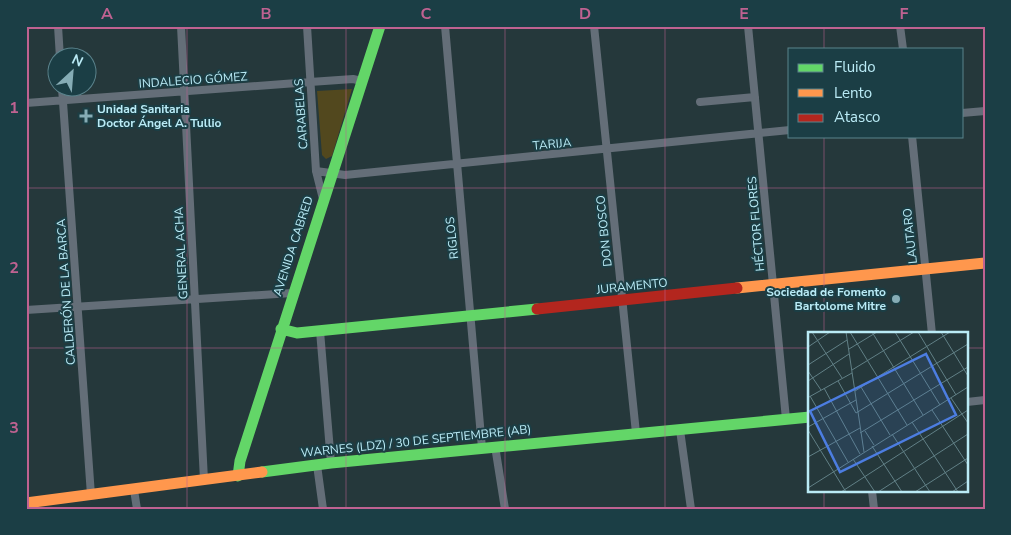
<svg xmlns="http://www.w3.org/2000/svg" width="1011" height="535" viewBox="0 0 1011 535" font-family="'Nunito Sans',sans-serif">
<rect width="100%" height="100%" fill="#25383b"/>
<path fill="#52481e" d="M352,89L332,156L326,159L322,155L317,91Z"/>
<g fill="none" stroke-linecap="round" stroke-linejoin="round">
<path stroke="#646e78" stroke-width="8" d="M58,26L60,58
M181,26L204,480
M307,26L316,171L323,199
M445,26L482,448
M594,26L636,433
M748,26L786,419
M900,26L903,49
M62,88L91,495
M700,102L755,97
M26,103L310,82L353,79L362,81
M962,113L985,111
M912,136L932,334
M316,171L345,175L790,130
M26,310L292,293
M320,331L331,463
M967,402L985,400
M680,430L691,509
M495,446L505,509
M317,465L323,509
M134,490L137,509
M872,491L874,509"/>
<path stroke="#63d668" stroke-width="11" d="M281,329L297,333L537,309
M262,472L331,463L810,417
M238,476L240,461L380,26"/>
<path stroke="#ff974d" stroke-width="11" d="M737,288L985,263
M26,503L262,472"/>
<path stroke="#b3261e" stroke-width="11" d="M537,309L737,288"/>
</g>
<path fill="none" stroke="#bf6291" stroke-width="1" stroke-opacity="0.55" d="M187,26V509M346,26V509M505,26V509M665,26V509M824,26V49M824,136V334M26,188H985M26,348H810M967,348H985M824,491V509"/>
<g fill="#86acb5" stroke="#1b3e45" stroke-width="2">
<path d="M83.5 108.5h5v5h5v5h-5v5h-5v-5h-5v-5h5z"/>
<circle cx="896" cy="299" r="5"/>
</g>
<g text-anchor="middle" stroke-width="4" stroke-linejoin="round" paint-order="stroke">
<g font-size="12" fill="#baebf6" stroke="#1b3e45">
<text transform="translate(193 80) rotate(-4)" y="4">INDALECIO GÓMEZ</text>
<text transform="translate(301 114) rotate(-94)" y="4">CARABELAS</text>
<text transform="translate(552 144) rotate(-5)" y="4">TARIJA</text>
<text transform="translate(756 224) rotate(-95)" y="4">HÉCTOR FLORES</text>
<text transform="translate(604 231) rotate(-96)" y="4">DON BOSCO</text>
<text transform="translate(910 236) rotate(-96)" y="4">LAUTARO</text>
<text transform="translate(452 238) rotate(-96)" y="4">RIGLOS</text>
<text transform="translate(293 246) rotate(-72)" y="4">AVENIDA CABRED</text>
<text transform="translate(181 253) rotate(-93)" y="4">GENERAL ACHA</text>
<text transform="translate(632 286) rotate(-6)" y="4">JURAMENTO</text>
<text transform="translate(66 292) rotate(-94)" y="4">CALDERÓN DE LA BARCA</text>
<text transform="translate(416 441) rotate(-6)" y="4">WARNES (LDZ) / 30 DE SEPTIEMBRE (AB)</text>
</g>
<g font-size="12" font-weight="bold" fill="#baebf6" stroke="#1b3e45" text-anchor="start">
<text x="97" y="113">Unidad Sanitaria<tspan x="97" dy="14">Doctor Ángel A. Tullio</tspan></text>
<text x="886" y="296" text-anchor="end">Sociedad de Fomento<tspan x="886" dy="14">Bartolome Mitre</tspan></text>
</g>
</g>
<g transform="translate(808 332)">
<rect width="160" height="160" fill="#25383b"/>
<path fill="none" stroke="#618086" stroke-width="1" d="M4,0L34,46M38,0L56,120M42,0L99,93M64,0L115,83M87,0L132,73M110,0L148,63M133,0L160,44M0,15L22,0M41,17L69,0M0,33L39,8M44,38L106,0M0,39L13,58M0,49L41,22M30,49L48,81M53,55L82,103M16,56L52,122M47,59L142,0M2,64L40,130M1,65L44,41M143,66L160,91M124,78L160,133M48,81L160,12M104,90L150,160M0,95L48,68M0,98L38,160M57,99L66,113M52,101L160,35M84,102L122,160M64,114L94,160M0,125L52,96M45,127L67,160M0,156L160,55M33,160L160,78M70,160L160,102M107,160L160,126M144,160L160,149"/>
<path fill="#4c7de1" fill-opacity="0.15" stroke="#4c7de1" stroke-width="2.5" d="M118,22L148,83L32,140L2,79Z"/>
<rect width="160" height="160" fill="none" stroke="#baebf6" stroke-width="2.5"/>
</g>
<rect width="1011" height="535" fill="none" stroke="#1b3e45" stroke-width="55"/>
<rect x="788" y="48" width="175" height="90" fill="#1b3e45" stroke="#5b838c"/>
<rect x="798" y="64" width="25" height="8" fill="#63d668" stroke="#5b838c"/>
<text x="834" y="72" font-size="15" fill="#baebf6">Fluido</text>
<rect x="798" y="89" width="25" height="8" fill="#ff974d" stroke="#5b838c"/>
<text x="834" y="98" font-size="15" fill="#baebf6">Lento</text>
<rect x="798" y="114" width="25" height="8" fill="#b3261e" stroke="#5b838c"/>
<text x="834" y="122" font-size="15" fill="#baebf6">Atasco</text>
<g transform="translate(72 72) rotate(26)"><circle r="24" fill="#1b3e45" stroke="#5b838c"/>
<path d="M0-4L9 19L0 12L-9 19Z" fill="#86acb5"/>
<text y="-8" font-size="14" font-weight="bold" text-anchor="middle" fill="#baebf6">N</text>
</g>
<rect x="28" y="28" width="956" height="480" fill="none" stroke="#bf6291" stroke-width="2"/>
<g font-size="16" text-anchor="middle" font-weight="bold" fill="#bf6291">
<text x="107" y="19">A</text>
<text x="266" y="19">B</text>
<text x="426" y="19">C</text>
<text x="585" y="19">D</text>
<text x="744" y="19">E</text>
<text x="904" y="19">F</text>
<text x="14" y="113">1</text>
<text x="14" y="273">2</text>
<text x="14" y="433">3</text>
</g>
</svg>
